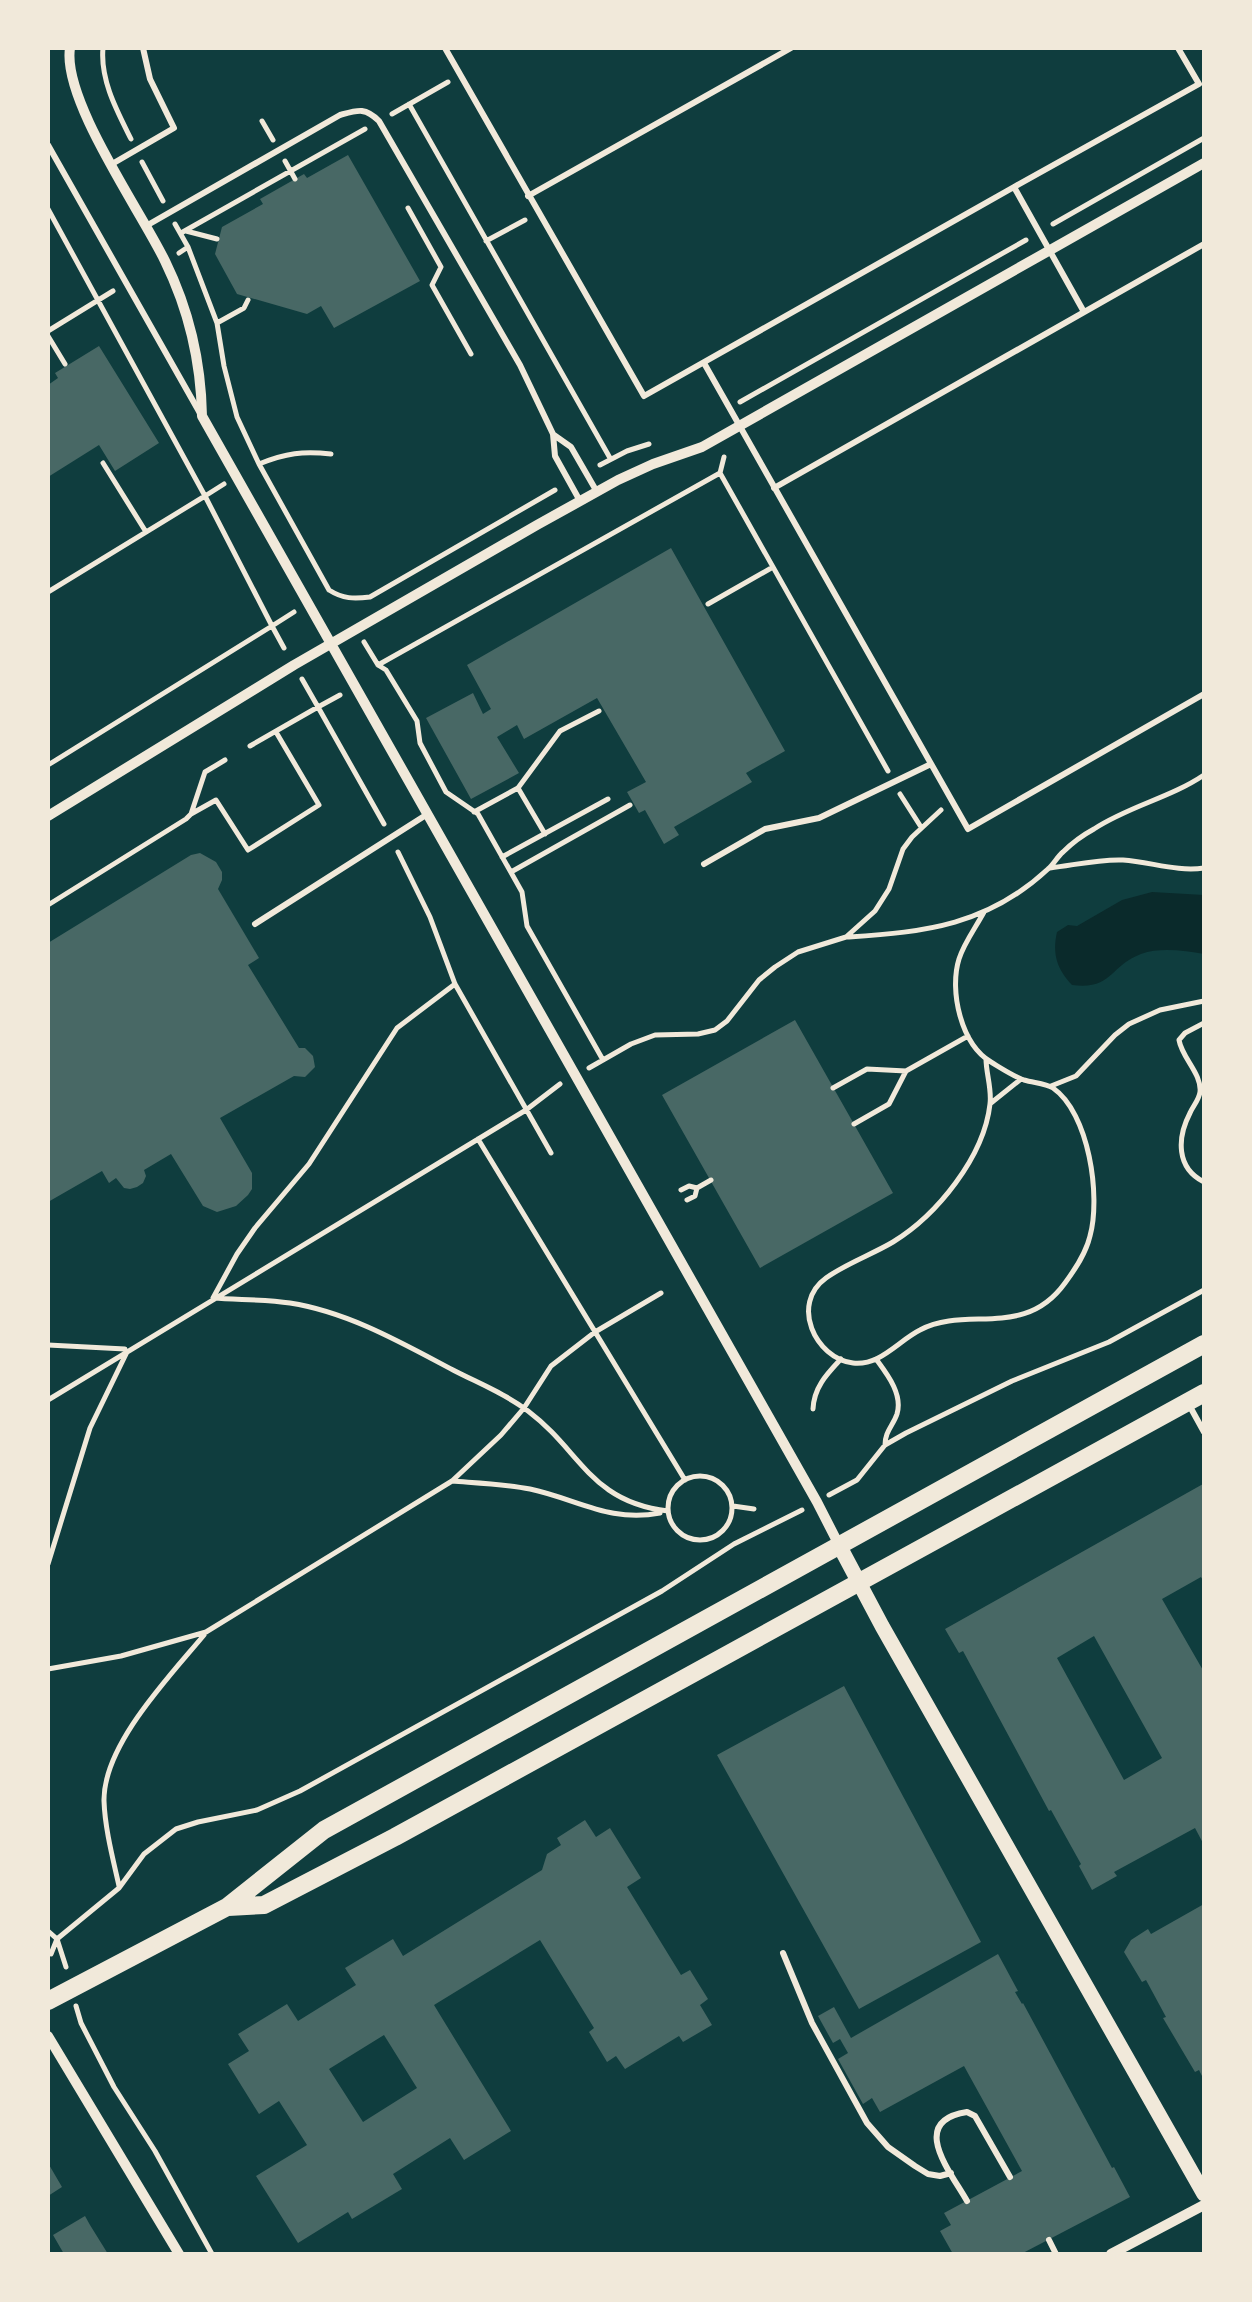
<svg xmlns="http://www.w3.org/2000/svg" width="1252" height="2302" viewBox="0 0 1252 2302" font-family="'PT Serif',serif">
<rect width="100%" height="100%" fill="#0f3d3e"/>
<path fill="#0a2a2b" d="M1152,892L1204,895V954C1185,951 1161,947 1141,954C1109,966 1113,990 1072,985C1057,969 1052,954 1057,932L1068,925L1077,926L1122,900Z"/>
<path fill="#486865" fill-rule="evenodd" d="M348,155L420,281L334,328L321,306L307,314L237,294L215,254L222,227L263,204L260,199L304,174L307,178Z
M99,346L159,443L115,471L99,445L48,477V385L58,378L55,373Z
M671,548L785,751L746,773L752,782L674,827L679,835L664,844L645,810L639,813L627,792L646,782L597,698L524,739L517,725L497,737L519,773L471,799L426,718L473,693L483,714L491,709L467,665Z
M200,853L216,862L222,872V880L218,889L259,958L248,965L299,1048H305L313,1056L315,1067L305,1077L294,1076L220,1118L252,1173V1189L248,1195L236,1206L217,1212L203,1206L171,1154L144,1170L146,1176L143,1183L137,1187L130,1189L124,1188L116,1178L109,1183L102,1171L48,1202V943L191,855Z
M795,1020L893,1193L760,1268L662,1095Z
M1203,1484L1204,1582L1201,1577L1162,1599L1204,1672V1845L1195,1828L1114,1872L1117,1876L1092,1890L1079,1866L1081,1864L1051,1810L1049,1811L963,1651L959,1653L945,1629ZM1094,1636L1162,1758L1124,1780L1057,1658Z
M844,1686L981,1942L859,2009L717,1755Z
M585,1820L596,1837L610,1828L641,1878L627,1887L681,1975L690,1970L708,1999L700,2005L712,2025L683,2042L679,2036L625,2069L616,2056L607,2062L589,2032L594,2028L540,1940L434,2005L511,2131L464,2160L450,2138L393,2174L402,2189L352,2219L348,2212L298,2243L256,2176L307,2145L279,2101L259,2114L228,2064L249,2051L238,2034L287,2004L298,2021L356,1985L345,1968L393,1939L403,1956L542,1870L547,1854L561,1845L557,1838ZM384,2035L417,2088L363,2122L329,2069Z
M1204,1904V2080L1199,2070L1195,2072L1163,2018L1166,2017L1146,1980L1142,1982L1124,1952L1131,1940L1148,1929L1151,1934Z
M998,1954L1018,1991L1015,1992L1022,2004L1023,2003L1112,2168L1114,2167L1130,2197L1021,2254H953L940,2231L951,2225L944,2213L1022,2171L964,2066L880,2112L872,2098L863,2104L838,2059L848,2053L840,2039L833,2043L818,2016L834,2007L851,2038Z
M48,2163L62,2187L48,2196Z
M85,2216L90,2225L108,2254H64L53,2235Z"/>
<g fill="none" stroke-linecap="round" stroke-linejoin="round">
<path stroke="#f1e9da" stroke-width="5" d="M103,48C100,80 117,111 131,139
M409,104L610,458
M392,114L448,82
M262,121L273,140
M285,161L295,179
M142,162L163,201
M408,208L441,267L432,285L471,354
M48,209L205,496L48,592
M175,224L188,247
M1053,224L1204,138
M186,231L217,239
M181,233L365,129
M486,241L525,220
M179,253L188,247L217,323L224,366L237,417L259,464L329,590
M217,323L244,308L248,300
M48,331L113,291
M48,336L65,364
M740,402L1026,240
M103,463L146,532
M259,464C286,453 303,451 331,454
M600,465L627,451L649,444
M720,473L888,771
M329,590C343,599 354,599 370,597L555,490
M708,604L773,567
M364,642L378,665
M284,648L272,626L294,612
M302,679L318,707L340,695
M250,746L318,707L384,824
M48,765L272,626L205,496L224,484
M900,794L921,827
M474,812L518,788
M191,814L216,800L248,850L319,805L276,732
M545,834L518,788L560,731L599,711
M398,852L430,917L455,984L551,1153
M502,857L608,799
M1050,868C1075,865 1098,859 1123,860C1151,862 1177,872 1204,868
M511,872L630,805
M48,905L186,819L191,814L205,772L225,760
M984,912C976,927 964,943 959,959C949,991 961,1044 991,1062C1001,1068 1013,1076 1024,1080C1034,1083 1045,1083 1053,1088C1089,1113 1101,1196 1090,1236C1086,1253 1076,1268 1065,1283C1024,1340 967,1305 920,1330C898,1341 880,1366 853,1363C815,1358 790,1304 826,1278C847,1263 871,1255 893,1242C937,1215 984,1157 990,1104C992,1089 986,1073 986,1059
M849,937C926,932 988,925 1048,869C1054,864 1057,857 1063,852C1072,843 1083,835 1094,829C1129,806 1170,798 1204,775
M455,984L397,1028L309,1164L255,1228L237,1254L213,1298C238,1300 265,1299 290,1303C348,1312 402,1343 453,1370C478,1383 506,1394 528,1411C581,1451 590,1502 668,1511
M1204,1023L1185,1033L1179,1040C1182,1058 1202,1074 1200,1092C1199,1100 1193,1106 1190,1113C1177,1138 1176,1168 1204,1182
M603,1060L527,926L522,892L478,814L446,792L420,743L417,721L386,670L378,665L720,473L724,457
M589,1068L631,1044L655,1035L698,1034L715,1030L727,1021L759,980L775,967L798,952L846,937L875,911L889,889L903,849L912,837L941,810
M1051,1086L1076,1076L1115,1035L1129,1024L1160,1010L1204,1001
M833,1088L867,1069L906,1071
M991,1103L1021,1079
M854,1124L889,1104L906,1071L968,1036
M478,1139L685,1480
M681,1190L689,1186L697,1188L711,1180
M687,1200L695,1196L697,1188
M48,1345L125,1349
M876,1359C887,1374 903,1394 897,1414C893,1426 885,1431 885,1445
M48,1400L526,1110L560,1084
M813,1409C814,1387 827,1374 841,1359
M668 1508a32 32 0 1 1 64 0a32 32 0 1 1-64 0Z
M452,1481C478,1483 505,1484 530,1489C577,1499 610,1523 660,1513
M829,1495L857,1480L885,1445L906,1433L1012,1381L1109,1342L1204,1290
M733,1506L754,1509
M48,1564L90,1428L127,1352
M48,1669L121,1656L206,1632L452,1481L501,1435L524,1408L551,1366L595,1332L661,1293
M119,1886C113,1859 105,1829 104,1801C103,1745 170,1676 204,1635
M48,1931L57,1939L51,1954
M66,1967L57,1939L119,1888L144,1854L176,1829L198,1822L257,1810L300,1791L662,1591L734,1544L802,1510
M76,2006L81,2023L114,2087L155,2151L212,2254"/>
<path stroke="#f1e9da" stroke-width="6" d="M445,48L644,396L1014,187
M48,145L201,415
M112,164L174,128L150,79L143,48
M528,196L791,48
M146,226L340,115C358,110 365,107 379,121L520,365L553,434L555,456L580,501
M1084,312L1014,187L1199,84L1178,48
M704,363L968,829L1204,694
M554,435L571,447L597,492
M774,488L1204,244
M704,864L765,829L819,818L931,764
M255,924L426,815
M1188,1403L1204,1432
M783,1953L812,2023L867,2123L888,2147L915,2166L928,2174L940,2176L951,2173
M967,2201C950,2171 908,2121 967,2112L975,2116L1010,2177
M1049,2240L1056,2254"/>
<path stroke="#f1e9da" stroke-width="10" d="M70,48C62,100 141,211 165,261C189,310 201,362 202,416L817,1502L839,1545
M48,816L294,665L537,525L618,480L653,464L702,447L1204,163
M48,2036L179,2254
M1111,2254L1204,2205"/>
<path stroke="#f1e9da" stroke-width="15" d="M839,1545L882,1626L1204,2194"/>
<path stroke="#f1e9da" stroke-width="18" d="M228,1907L264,1905L395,1837L1204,1393
M48,2001L227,1907L324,1830L1204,1344"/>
</g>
<rect width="1252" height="2302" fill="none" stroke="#f1e9da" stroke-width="100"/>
</svg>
